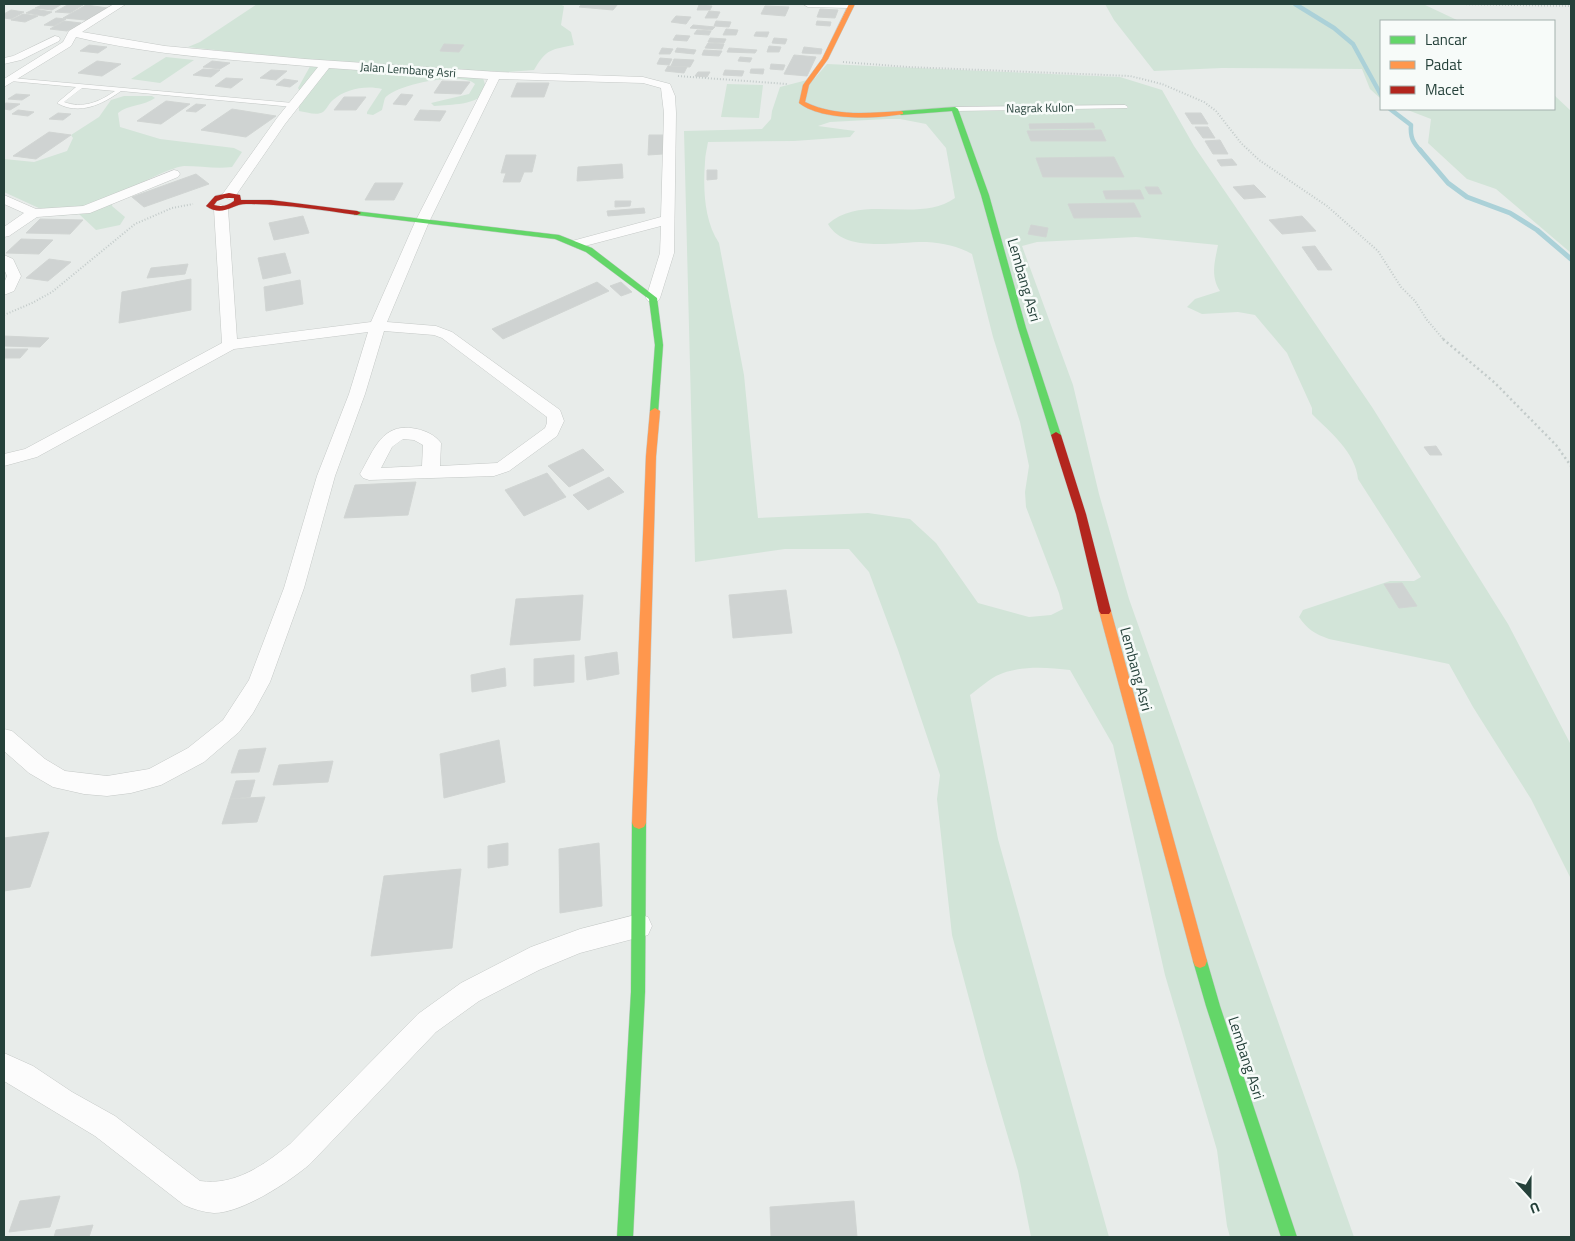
<svg xmlns="http://www.w3.org/2000/svg" width="1575" height="1241" viewBox="0 0 1575 1241" font-family="'Titillium Web',sans-serif">
<rect width="100%" height="100%" fill="#e8ecea"/>
<path fill="#d2e4d8" fill-rule="evenodd" d="M257,4H559L564,6L561,25L571,32L574,45C551,50 547,48 534,70L508,72L486,71L483,78L487,91C474,106 453,104 434,106L431,103L469,94L475,84C461,71 395,85 385,98C384,101 383,106 382,110L373,115L367,114V112L382,89C366,85 345,89 333,100C329,103 327,109 323,112C317,116 306,112 299,111V104L304,98L298,88L313,61L188,47L200,42Z
M1105,4H1423L1459,21H1381V99L1370,89L1362,69L1222,68L1154,71L1114,20Z
M166,57L194,60L160,83L131,79Z
M827,64L1120,77L1162,90L1194,146L1372,407L1508,624L1571,745V879L1531,799L1473,707L1449,664L1329,639C1315,634 1307,629 1299,617L1303,610L1390,581H1414L1421,577L1358,479C1356,453 1330,432 1312,414V408L1287,353L1255,315L1238,312L1202,314L1187,307L1195,299L1220,291C1210,276 1215,261 1218,245L1136,237L1037,242L1022,246L1073,385L1099,494L1129,599L1354,1237H1230L1227,1226L1217,1150L1165,975L1113,745L1070,670C1047,667 1018,665 996,676C987,681 978,689 970,695L998,839L1109,1237H1031L1018,1171L986,1062L952,935L937,799L940,775L898,650L869,572L849,549H785L695,562L684,131L762,129L771,119L772,111L780,87L815,78ZM887,119H900L926,124L946,148L955,198C918,224 862,193 828,224C845,254 897,241 927,242C943,243 958,246 972,254L993,337L1020,422L1029,466L1025,492L1026,507L1059,593L1063,609L1051,615L1029,617L978,603L936,543L910,519L868,513L758,518L744,375L719,243C704,221 703,188 705,162C705,155 707,149 708,142L794,141L850,137L855,131L818,126L830,122Z
M727,84L763,85L759,118L721,117Z
M1554,95L1571,111V253L1496,189L1467,179L1428,143L1431,119L1405,109H1554Z
M124,96H152L155,98C144,106 129,104 118,113L120,127L160,139L234,148L242,152L232,167C216,169 200,166 184,166C170,167 126,190 113,199L112,206L125,217L120,225L96,230L79,214L56,216L4,192V159L34,162L67,151L73,138L71,135L99,117L111,100Z"/>
<g fill="none" stroke-linecap="round" stroke-linejoin="round">
<path stroke="#abd1d8" stroke-width="4.5" d="M1295,4L1334,28L1353,44L1381,95
M1390,109L1411,125C1410,137 1413,143 1421,151"/>
<path stroke="#abd1d8" stroke-width="5" d="M1420,150L1448,183L1467,197L1510,213L1537,230L1571,259"/>
</g>
<path fill="#cfd3d2" stroke="#d1d5d3" d="M44,4H62L52,10L35,8Z
M69,4L83,5L70,13L55,12Z
M582,4H618L613,10L579,7Z
M86,5L108,8L86,20L63,18Z
M699,5L712,6L710,10H697Z
M765,6L789,7L785,16L761,14Z
M34,9L52,12L44,16L26,13Z
M820,9L838,10L835,18L817,17Z
M11,10L24,12L11,19L4,18V14Z
M709,11L720,12L717,18H705Z
M23,14L38,16L25,22L11,20Z
M676,16L691,17L686,24L671,22Z
M56,18L66,19L54,26L44,25Z
M64,21L81,23L67,31L50,29Z
M716,21L731,22L729,27L714,26Z
M817,21L831,22L830,26L816,25Z
M693,25L715,27L712,30L690,28Z
M726,29L738,30L736,35H723Z
M697,30L711,31L709,35L694,34Z
M756,32H769L767,37L754,36Z
M676,35L690,36L687,41L673,40Z
M710,38L726,39L724,43L708,42Z
M774,38L787,39L785,44L772,43Z
M708,43L724,44L722,49L705,48Z
M444,44L464,45L459,52L440,51Z
M89,45L107,47L98,53L80,51Z
M769,46L781,47L779,52H767Z
M804,47L822,49L821,54L802,53Z
M662,48L673,49L670,54H659Z
M677,48L696,50L694,54L675,52Z
M729,48L757,50L755,53L727,52Z
M704,50L722,51L719,56L702,55Z
M794,55L816,57L807,76L784,74Z
M740,57L752,58L750,62L738,61Z
M660,58L672,59L669,65L657,64Z
M674,59L694,60L690,67L671,66Z
M97,61L121,64L102,76L78,73Z
M212,61L230,63L220,69L203,67Z
M771,64L785,65L783,70L770,69Z
M668,66L687,67L684,73L665,71Z
M203,69L220,70L211,77L193,75Z
M751,69H764L763,74L750,73Z
M271,70L287,71L276,80L260,78Z
M725,70L744,71L742,76L723,75Z
M698,72H710L707,77L695,76Z
M226,78L243,79L231,88L215,86Z
M284,79L298,81L290,87L276,85Z
M442,81L470,82L461,94L434,93Z
M517,83H549L544,97H511Z
M16,94L30,95L22,100L8,99Z
M401,94L413,95L406,105L393,104Z
M344,97H366L356,110H334Z
M166,101L190,104L161,124L137,121Z
M6,103L20,104L10,110L4,109V104Z
M196,104L206,105L196,112L186,111Z
M232,109L276,116L246,137L201,130Z
M18,110L34,112L28,116L12,114Z
M420,110L446,111L440,121L414,120Z
M58,113L71,114L63,120L49,119Z
M1185,113H1201L1208,124H1192Z
M1093,123L1095,128L1030,129L1029,124Z
M1195,127H1208L1215,138H1203Z
M1101,130L1106,141H1031L1027,131Z
M49,132L71,135L36,159L13,156Z
M649,135H663V154L648,155Z
M1220,140L1228,154H1213L1205,141Z
M506,155H536L532,172H524L520,182H503L506,173H501Z
M1114,157L1124,177H1043L1036,158Z
M1232,159L1237,165L1221,166L1217,160Z
M622,164L623,178L577,181L578,167Z
M707,170H717V179L707,180Z
M196,174L209,184L144,207L132,197Z
M375,183H403L394,200H365Z
M1254,185L1266,197L1244,199L1233,187Z
M1145,187H1158L1162,194H1149Z
M1140,190L1144,199H1106L1103,191Z
M615,201H631L630,206L615,207Z
M1134,203L1141,217L1074,218L1068,204Z
M644,208L645,213L608,216L607,211Z
M303,216L309,233L274,240L269,223Z
M1302,216L1316,231L1282,234L1269,220Z
M40,219L83,220L70,234L26,233Z
M1031,225L1048,228L1046,237L1028,234Z
M21,239L53,240L39,254L6,253Z
M1315,246L1332,270H1318L1302,247Z
M285,253L291,273L263,279L258,258Z
M49,259L71,262L48,281L26,278Z
M188,264L185,274L147,278L151,268Z
M191,279V310L119,323L122,292Z
M300,280L303,304L266,311L264,287Z
M597,282L609,291L503,339L492,329Z
M621,282L632,292L621,296L610,286Z
M4,336L49,338L40,347L4,346Z
M4,349H28L20,358H4Z
M1436,446L1442,455H1430L1424,447Z
M583,449L604,470L569,487L548,466Z
M547,473L566,497L524,516L505,490Z
M609,477L624,492L588,510L573,495Z
M416,482L408,515L344,518L355,485Z
M1402,583L1417,606L1399,608L1384,584Z
M786,590L792,633L733,638L729,595Z
M583,595L580,640L510,645L516,599Z
M617,652L619,674L587,680L585,657Z
M574,655V682L534,686V659Z
M505,668L506,686L472,692L471,675Z
M499,740L505,782L444,798L440,754Z
M266,748L259,772L231,773L239,750Z
M333,761L328,782L273,785L279,765Z
M255,780L250,797L230,799L236,781Z
M265,797L257,822L222,824L230,799Z
M49,832L30,887L4,891V838Z
M508,843V865L488,868V846Z
M599,843L602,906L560,913L559,849Z
M461,869L452,948L371,956L384,876Z
M60,1196L50,1227L9,1232L20,1201Z
M854,1201L857,1237H771L770,1207Z
M93,1225L89,1237H54L56,1230Z"/>
<g fill="none" stroke-linecap="round" stroke-linejoin="round">
<defs>
<path id="lane" d="M12,78L293,103L296,105L293,107L121,91C103,104 79,116 57,103L76,87L10,81V79ZM82,88L115,91C99,102 83,109 64,102Z
M1125,105L1128,107L1127,108L955,111L952,109L955,107Z"/>
<path id="street" d="M114,4H126L82,32L165,46L305,59L498,72L643,77L670,84L675,96L676,113L674,253L660,298L658,301H648L646,298L660,253L661,226L577,248L570,244L572,241L661,217L664,113L661,88L643,83L499,79L429,222L387,322L436,326L452,332L560,410L564,421L557,436L509,471L494,476L369,480L363,478L360,474C374,450 382,421 417,429C426,431 435,435 441,443L440,466L497,463L545,428L547,423V417L442,338L434,335L384,331L365,394L335,476L304,588L270,682L253,713L239,732L204,762L161,785L131,793L107,796L84,794L53,787L29,773L4,751V729L12,731L45,759L65,771L107,776L149,769L188,748L223,720L249,680L284,588L317,476L349,394L368,332L234,349L37,457L4,466V454L25,449L222,343L214,209L216,206L221,205L228,209L237,339L371,322L415,222L488,79L329,68L285,124L234,198L229,199L222,195L277,118L318,67C237,60 155,56 76,37L71,46L4,87V79L63,42L69,31ZM403,439L414,440L423,445L422,466L381,468L392,447Z
M803,4H854L855,5L850,8L808,7Z
M55,36L59,37L60,39L59,41L21,60L4,64V58L13,56Z
M174,170L178,171L180,174L178,177L90,213L37,217L9,236L4,237V227L24,213L4,204V195L36,209L83,206Z
M4,255L13,259L21,276L14,291L4,295V283L7,276L4,269Z
M639,914L648,917L652,926L648,935L580,953L539,970L479,1001L436,1032L310,1164C289,1182 242,1213 214,1213C203,1212 193,1209 184,1205L95,1136L4,1081V1053L33,1066L72,1092L115,1116L200,1181C235,1186 264,1165 290,1144L418,1014L461,983L531,947L580,929Z"/>
<path id="fast" d="M955,107L958,109L989,195L1026,328L1061,435L1059,437H1053L1051,435L1018,328L981,195L952,111L901,115L898,113L901,111Z
M354,211L559,235L592,248L657,298L663,345L658,413L655,414L650,411L655,345L649,299L586,252L555,239L357,215H354Z
M639,817L644,819L646,823L645,992L633,1237H617L631,992L632,823L634,819Z
M1200,954L1205,956L1207,961L1220,1006L1297,1237H1281L1206,1006L1193,961L1195,956Z"/>
<path id="slow" d="M849,4H855L828,59L809,85L805,102C836,117 869,113 901,111L903,112V114C875,119 822,121 799,103L803,85L822,59Z
M655,408L660,411L656,456L646,823L644,827L639,829L634,827L632,823L646,456L650,411Z
M1105,607L1109,608L1111,611L1207,961L1205,966L1200,968L1195,966L1193,961L1099,611L1101,608Z"/>
<path id="jam" d="M229,193L240,195L241,200H271L357,211L361,213L357,215C320,210 283,204 246,204C231,204 223,218 206,206L215,196ZM225,198H234V201C227,206 222,207 214,205L217,201Z
M1056,432L1061,435L1086,514L1111,611L1109,614H1101L1099,611L1076,514L1051,435Z"/>
</defs>
<use href="#lane" stroke="#c5c9c7" stroke-width="1"/>
<use href="#street" stroke="#c5c9c7" stroke-width="1"/>
<use href="#fast" stroke="#c4cac8" stroke-width="1"/>
<use href="#slow" stroke="#c4cac8" stroke-width="1"/>
<use href="#jam" stroke="#c4cac8" stroke-width="1"/>
<path stroke="#c3cbca" stroke-width="2" stroke-dasharray="1 2" stroke-linecap="butt" d="M1460,4L1571,6
M843,62L908,67L1130,76L1162,84L1204,102L1216,111L1241,143L1259,160L1327,206L1378,251L1401,287L1415,301L1427,320L1444,340
M678,76L787,84
M4,315L32,303L52,292L135,224L172,208L193,204"/>
<path stroke="#c3cbca" stroke-width="2.5" stroke-dasharray="2 3" stroke-linecap="butt" d="M1443,339L1495,383L1556,445L1571,466"/>
<use href="#lane" fill="#fcfcfc" fill-rule="evenodd"/>
<use href="#street" fill="#fcfcfc" fill-rule="evenodd"/>
<use href="#fast" fill="#63d668" fill-rule="evenodd"/>
<use href="#slow" fill="#ff974d" fill-rule="evenodd"/>
<use href="#jam" fill="#b3261e" fill-rule="evenodd"/>
</g>
<g text-anchor="middle" stroke-width="5" stroke-linejoin="round" paint-order="stroke">
<g font-size="12" fill="#25413a" stroke="#f7fbf9">
<text transform="translate(408 70) rotate(4)" y="4">Jalan Lembang Asri</text>
<text transform="translate(1040 108) rotate(-1)" y="4">Nagrak Kulon</text>
</g>
<g font-size="15" fill="#25413a" stroke="#f7fbf9">
<text transform="translate(1024 280) rotate(74)" y="5">Lembang Asri</text>
<text transform="translate(1136 669) rotate(75)" y="5">Lembang Asri</text>
<text transform="translate(1246 1058) rotate(72)" y="5">Lembang Asri</text>
</g>
</g>
<rect width="1575" height="1241" fill="none" stroke="#25413a" stroke-width="10"/>
<rect x="1380" y="20" width="175" height="90" fill="#f7fbf9" stroke="#a3b1ad"/>
<rect x="1390" y="36" width="25" height="8" fill="#63d668" stroke="#a3b1ad"/>
<text x="1425" y="45" font-size="15" fill="#25413a">Lancar</text>
<rect x="1390" y="61" width="25" height="8" fill="#ff974d" stroke="#a3b1ad"/>
<text x="1425" y="70" font-size="15" fill="#25413a">Padat</text>
<rect x="1390" y="86" width="25" height="8" fill="#b3261e" stroke="#a3b1ad"/>
<text x="1425" y="95" font-size="15" fill="#25413a">Macet</text>
<g transform="translate(1530 1196) rotate(159)" stroke="#f7fbf9" stroke-width="4" paint-order="stroke">
<path d="M0-4L9 19L0 12L-9 19Z" fill="#25413a"/>
<text y="-8" font-size="14" font-weight="bold" text-anchor="middle" fill="#25413a">U</text>
</g>
</svg>
